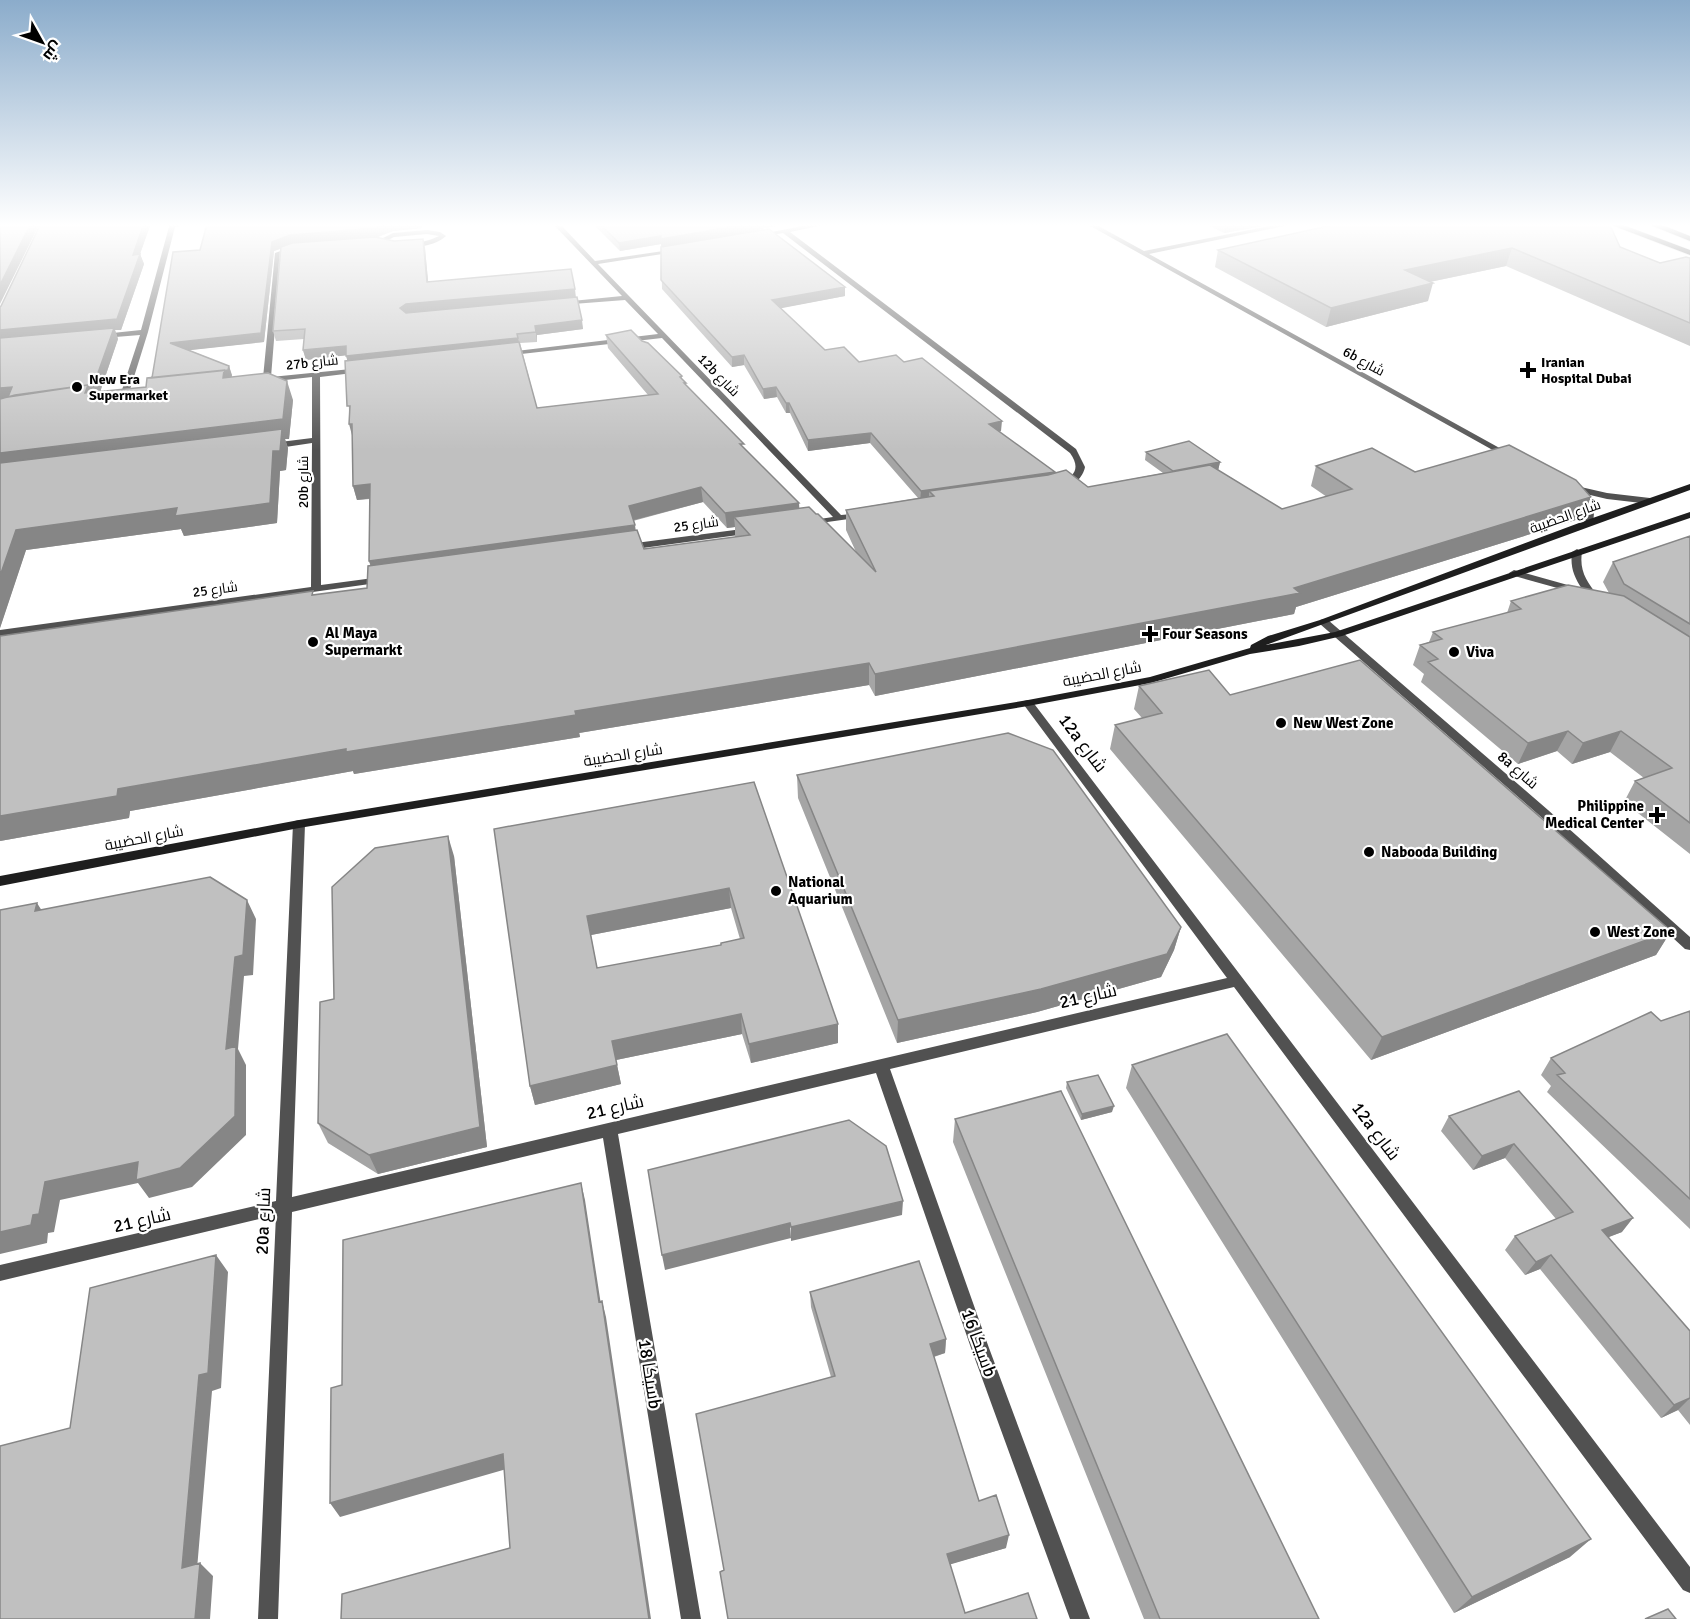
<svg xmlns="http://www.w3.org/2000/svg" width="1690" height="1619" viewBox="0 0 1690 1619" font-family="Signika,Cairo,sans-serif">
<rect width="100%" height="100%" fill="#fff"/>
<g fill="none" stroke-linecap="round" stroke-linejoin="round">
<defs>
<path id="primary" d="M1606,223H1618L1690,250V255Z
M1645,223H1657L1690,236V241Z"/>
</defs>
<use href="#primary" stroke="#dbdbdb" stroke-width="1"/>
<path fill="#515151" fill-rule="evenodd" d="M170,223H193L175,227L148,332L128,396L121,398L120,396L140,335L103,338L99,336L103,334L141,330Z
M552,223H559L595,261L677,249L678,250L675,252L598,264L841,515L863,513V517L806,525V521L833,517L662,338L504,356L503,354L507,352L658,334L625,300L560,305V303L562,302L622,296Z
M817,223H833L790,232L1076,449L1085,467C1083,478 1072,488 1061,487V483C1076,475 1080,467 1070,453L783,233L760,237L757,235Z
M1085,223H1093L1144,251L1285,223H1299L1149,254L1514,456L1507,458Z
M427,230L440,232L446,236C431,250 399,249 380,245L377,241L393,233ZM427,234L439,236C424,244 400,246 384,242L394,237Z
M295,246L297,247V249L281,254L271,377L361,368L365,370L361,372L320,377L321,585L381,577L386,580L384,582L0,636V630L311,587L312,443L272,449L268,446L272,443L312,438V377L267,382L261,380L263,378L275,253Z
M1572,485L1607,493L1650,498L1654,501L1650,504L1607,499L1569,490L1568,488Z
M1577,492L1580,493L1594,513L1593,524H1587C1583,513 1579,505 1573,495Z
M750,528L755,531L753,533L628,550L623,547L628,544Z
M1577,549L1582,552C1579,571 1587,582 1598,596L1596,598H1590L1584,591L1579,594L1511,575L1509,573L1514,570L1582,589C1574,577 1570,567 1572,552Z
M1324,619L1328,620L1548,810L1690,937V950L1685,949L1540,816L1320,624V620Z
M1028,700L1032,701L1690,1567V1593L1683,1590L1234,987L890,1069L989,1348L1090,1619H1070L971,1348L876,1073L618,1134L701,1619H681L603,1138L292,1212L278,1619H258L276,1215L0,1281V1265L276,1201L293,824L295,821L299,820L305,824L292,1197L1227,978L1024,705L1023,703L1024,701Z"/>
<path fill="#1e1e1e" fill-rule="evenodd" d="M1690,484V490L1266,645L1335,632L1690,512V518L1342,636L1299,646L1250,654L1151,683L1028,706L299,828L0,886V876L299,820L1028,700L1150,677L1250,648L1251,645L1268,636L1320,620L1587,520Z"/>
<use href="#primary" fill="#000" fill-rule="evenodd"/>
</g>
<path fill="#a5a5a5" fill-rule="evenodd" d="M41,223H151L140,254L144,264L121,330H115L118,339L100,392L146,387L152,378L200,250L207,224L422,228L393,231L376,237L425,248L428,281L576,297L583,329L537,335V342L520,343L537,408L648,395L608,348L606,335L642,341L682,376V379L686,383V386L744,448L799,503V508L856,552L846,530V510L918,498L870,443L808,451L790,413H786L777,397L764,399L744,365L732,367L662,289L661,244L620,251L592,223H791L760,229V231L845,296L780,308L825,350L859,362H904L1001,431L999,432L1055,472V473L1088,487L1163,473L1145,460L1146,452L1220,462L1218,470L1282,509L1327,497L1311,486L1316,466L1415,472L1591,497L1582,518L1296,607L1294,614L875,696L869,685L579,733L580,737L354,774L353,771L130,811L129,818L0,841L314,595L367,588L371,566L369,561L370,499L357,500L353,486V438L349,414L348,361L346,355L306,360L303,350L304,339L276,341L273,331L280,249L274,251L264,342L189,350L229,366L232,377L293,400L289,439H285L288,448L286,470L280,471L277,523L184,536L181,529L26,550L0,628L1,306ZM703,502L727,528L735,527V537L644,549L635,530L633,521Z
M1204,223H1279L1224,233Z
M1620,247L1660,263L1690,258V346L1506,266L1430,282L1428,301L1326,327L1215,267L1218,250Z
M1690,536V854L1624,802L1635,781L1644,778L1610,752L1572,764L1557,751L1518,764L1421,682L1424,674L1413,665L1420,645L1429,642L1433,632L1507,613L1511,601L1609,593L1603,582L1613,562Z
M1139,686L1230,695L1671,931L1656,955L1371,1060L1110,749L1115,725L1142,718L1134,709Z
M797,775L1181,927L1174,950L1161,977L1037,1012L897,1043L798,798Z
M754,782L838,1024V1043L751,1063L742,1034L616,1060L621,1084L535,1105L530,1086L494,829ZM731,908L740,939L721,945L597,968L591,935Z
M454,856L487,1147L378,1174L328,1143L318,1123L334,999Z
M1690,1011V1229L1547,1092L1551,1086L1541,1075L1551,1058Z
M1132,1065L1570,1557L1454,1613L1126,1088Z
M1067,1082L1112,1112L1081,1120L1066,1088Z
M1519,1091L1622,1232L1608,1237L1690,1331V1425L1678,1410L1661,1418L1540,1269L1525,1275L1505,1250L1515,1236L1556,1219L1505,1158L1473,1170L1441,1131L1449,1116Z
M955,1119L1319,1619H1144L953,1142Z
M810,1292L946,1339L945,1353L934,1357L979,1501L1006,1548L950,1564L965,1613L728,1619L724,1570L831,1377L811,1307Z"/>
<path fill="#868686" d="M31,223H40L0,304V285Z
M144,223H151L136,265L133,255Z
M389,223H422V228L393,231L378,237L293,244L274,251L264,342L173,352L170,343L272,242L290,235Z
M752,223H791L760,229V231L662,247L661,244L620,251L619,243L661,236Z
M1234,223H1279L1224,233L1225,225Z
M423,239L425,248L429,291L427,282Z
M1512,248L1506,266L1400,288L1405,270Z
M140,254L144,264L121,330H115L118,339L99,395L0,400V330Z
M1433,283L1428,301L1326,327L1331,308Z
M845,287V296L772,310V300Z
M575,289L576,298L408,314L400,308L406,304Z
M582,320L583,329L537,335V342L535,326Z
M518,338L520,347L349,366L346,356Z
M346,346L349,355L306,360L303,350Z
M744,355V365L732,367V357Z
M229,366L232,375L231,379L156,388Z
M287,381L293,400L289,439H285L288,448L286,470L280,471L277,523L184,536L181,529L26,550L0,628V576L16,530L177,508L270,503L0,474V453Z
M776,387L777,397L764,399L763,389Z
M786,403H789L790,413H786Z
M1002,421L1001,431L988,434L989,424Z
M349,424H352L353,439Z
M871,433L870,443L808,451V440Z
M1220,462L1218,471L1177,474Z
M1055,472L1054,482L934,496L929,491V501L920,502L921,491Z
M370,484L374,498L357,500L353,486Z
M701,487L703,502L630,521L629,506Z
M1591,497L1582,518L1296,607L1294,614L875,696V674L1294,588Z
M799,503L800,518L734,517L735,527L727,528L725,513Z
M635,525L637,540L374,576L369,561Z
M869,663V685L579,733L575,711Z
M576,715L580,737L354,774L353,771L130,811L129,818L0,841V816L118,789L346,749Z
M1568,731L1557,751L1518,764L1528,743Z
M1621,731L1610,752L1572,764L1583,743Z
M448,836L454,856L487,1147L378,1174L369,1155Z
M729,888L731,908L591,935L587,916Z
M247,900L256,919L253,975L244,976L238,1049L246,1065V1135L192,1187L149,1198L138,1183L60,1200L54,1232L48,1233L47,1243L0,1254V1232L33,1215L45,1182L226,1049L235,957Z
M37,903L49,922L35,911Z
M1181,927L1174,950L1161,977L1037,1012L897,1043L898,1020Z
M1671,931L1656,955L1371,1060L1382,1037Z
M741,1014L742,1034L616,1060L612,1041Z
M838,1024V1043L751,1063L749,1044Z
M617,1065L621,1084L535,1105L530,1086Z
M1114,1106L1112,1112L1081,1120L1082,1114Z
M1514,1144L1505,1158L1473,1170L1482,1156Z
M581,1183L585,1200L603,1318L599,1302Z
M903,1201L902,1215L791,1241V1227Z
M1633,1218L1622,1232L1591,1244L1602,1230Z
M790,1223L791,1238L665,1270L662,1255Z
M216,1255L228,1272L221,1388L212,1391L196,1581L182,1568L199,1375Z
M1551,1255L1540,1269L1525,1275L1536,1262Z
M602,1301L606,1317L651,1619H649Z
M946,1339L945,1353L929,1358L930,1344Z
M1690,1398L1678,1410L1661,1418L1674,1405Z
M503,1454L510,1468L340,1517L330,1503Z
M1009,1535L1006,1548L945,1566L947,1554Z
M1591,1539L1570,1557L1454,1613L1472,1597Z
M200,1563L213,1576L210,1619H195Z"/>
<path fill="#c0c0c0" stroke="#868686" stroke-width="1.5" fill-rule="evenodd" d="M0,223H31L0,285Z
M41,223H144L133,255L140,254L117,319L0,330V307L1,306Z
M218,223H389L376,228L290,235L272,242L261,333L170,343L229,366L228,370L152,378L173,252L200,250L207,224Z
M599,223H752L661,239V236L619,243Z
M1342,223H1609L1620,247L1660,263L1686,257L1690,258V323L1512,248L1405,270L1433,283L1331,308L1218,250Z
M769,229L845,287L772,300L825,350L844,347L859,362L896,355L904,362L922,358L1002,421L989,424L1055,472L921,491L871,433L808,440L789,403H786L776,387L763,389L744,355L732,357L661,280V247Z
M375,237L394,241L423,239L427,282L571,269L575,289L406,304L400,308L406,313L577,297L582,320L535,326L536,332L517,334L518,338L346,356V346L303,350L305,329L273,331L281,247L292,243Z
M114,328L94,384L8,397L12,387L0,388V338Z
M631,330L642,341L648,343L682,376L680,377L686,383H684L744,444H740L799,503L725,513L701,487L629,506L635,525L369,561L370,484L353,486L352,424H349L350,406H347L345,361L519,342L537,408L658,394L606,335Z
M224,370L223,378L268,373L287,381L283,419L0,453V399L15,395L88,385L85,393L146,387L147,378Z
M282,429L280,451H273L270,503L175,516L177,508L16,530L0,576V463Z
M1189,441L1220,462L1173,471L1146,452Z
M1509,445L1576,480L1591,497L1294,588L1300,593L875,674L869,663L575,711L576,715L346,752V749L118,789L117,796L0,816V636L313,591L312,595L367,588L368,566L637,530L644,549L750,535L734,517L809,507L816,514H818L876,572L846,510L934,496L929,491L1048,475L1066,470L1088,487L1210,465L1282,509L1352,489L1316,466L1372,448L1415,472Z
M1690,536V624L1624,584L1613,562Z
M1568,585L1624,596L1690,637V823L1635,781L1672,768L1621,731L1583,743L1568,731L1528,743L1428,662L1438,659L1420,645L1442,639L1433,632L1521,609L1511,601Z
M1360,660L1671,931L1382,1037L1115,725L1162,713L1139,686L1209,670L1230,695Z
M1008,733L1053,750L1181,927L1167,954L1041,989L898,1020L797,775Z
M754,782L838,1024L749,1044L741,1014L612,1041L617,1065L530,1086L494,829ZM729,888L744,938L721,943V945L597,968L587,916Z
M448,836L480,1127L369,1155L318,1123L320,1002L334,999L332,887L375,848Z
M210,877L247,900L243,955L235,957L226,1049L236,1046L235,1116L180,1168L136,1180L138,1162L45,1182L39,1214L33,1215L31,1225L0,1232V910L37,903L35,911Z
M1690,1011V1199L1557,1075L1565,1073L1551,1058L1651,1012L1661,1021Z
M1227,1034L1591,1539L1472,1597L1132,1065Z
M1098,1075L1114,1106L1082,1114L1067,1082Z
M1061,1091L1319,1619H1160L955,1119Z
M1519,1091L1633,1218L1602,1230L1690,1331V1398L1674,1405L1551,1255L1536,1262L1515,1236L1573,1212L1514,1144L1482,1156L1449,1116Z
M849,1120L886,1146L903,1201L791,1227L790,1223L662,1255L648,1170Z
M581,1183L599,1302L602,1301L649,1619H341L342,1594L510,1548L503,1454L330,1503L331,1388L342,1385L343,1240Z
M216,1255L208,1373L199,1375L182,1568L200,1563L195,1619H0V1446L70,1428L90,1288Z
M919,1261L946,1339L930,1344L979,1501L996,1495L1009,1535L947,1554L965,1613L1028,1593L1037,1619H728L720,1572L724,1570L696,1414L835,1376L810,1292Z
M1668,1609L1676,1619H1645Z"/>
<linearGradient id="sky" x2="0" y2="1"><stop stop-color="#8baccb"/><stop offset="0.5" stop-color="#fff"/><stop offset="1" stop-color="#fff" stop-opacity="0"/></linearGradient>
<rect width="1690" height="450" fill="url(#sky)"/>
<g fill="#000" stroke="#fff" stroke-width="2">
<path d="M1525 361h6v6h6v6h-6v6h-6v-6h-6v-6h6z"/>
<circle cx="77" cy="387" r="6"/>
<path d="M1147 625h6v6h6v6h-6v6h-6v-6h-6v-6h6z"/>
<circle cx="313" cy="642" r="6"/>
<circle cx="1454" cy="652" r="6"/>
<circle cx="1281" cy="723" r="6"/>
<path d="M1654 806h6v6h6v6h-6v6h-6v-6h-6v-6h6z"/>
<circle cx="1369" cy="852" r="6"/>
<circle cx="776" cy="891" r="6"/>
<circle cx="1595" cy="932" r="6"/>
</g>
<g text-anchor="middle" stroke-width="4.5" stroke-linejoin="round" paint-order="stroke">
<g font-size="14" fill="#000" stroke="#fff">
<text transform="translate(1364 361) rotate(29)" y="5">6b شارع</text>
<text transform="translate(312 362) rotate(-6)" y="5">27b شارع</text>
<text transform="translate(719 375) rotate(46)" y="5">12b شارع</text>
<text transform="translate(303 482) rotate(-90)" y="5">20b شارع</text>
<text transform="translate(1565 516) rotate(-20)" y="5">شارع الحضيبة</text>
<text transform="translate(696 524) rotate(-8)" y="5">شارع 25</text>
<text transform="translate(215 589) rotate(-8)" y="5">شارع 25</text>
</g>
<g font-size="14" font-weight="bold" fill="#000" stroke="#fff" text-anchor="start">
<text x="1541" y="367">Iranian<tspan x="1541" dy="16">Hospital Dubai</tspan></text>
<text x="89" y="384">New Era<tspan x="89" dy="16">Supermarket</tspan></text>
</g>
<g font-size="15" font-weight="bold" fill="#000" stroke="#fff" text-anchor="start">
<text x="325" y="638">Al Maya<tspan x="325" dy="17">Supermarkt</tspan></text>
<text x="1162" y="639">Four Seasons</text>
<text x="1466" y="657">Viva</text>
<text x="1293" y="728">New West Zone</text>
<text x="1644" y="811" text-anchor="end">Philippine<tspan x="1644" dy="17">Medical Center</tspan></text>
<text x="1381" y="857">Nabooda Building</text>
<text x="788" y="887">National<tspan x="788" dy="17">Aquarium</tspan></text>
<text x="1607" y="937">West Zone</text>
</g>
<g font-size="15" fill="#000" stroke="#fff">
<text transform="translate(1102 674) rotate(-11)" y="5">شارع الحضيبة</text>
<text transform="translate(623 755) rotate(-9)" y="5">شارع الحضيبة</text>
<text transform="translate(1518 770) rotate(41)" y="5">8a شارع</text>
<text transform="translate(144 838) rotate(-11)" y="5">شارع الحضيبة</text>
</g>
<g font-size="18" fill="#000" stroke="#fff">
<text transform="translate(1083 743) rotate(53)" y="6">12a شارع</text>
<text transform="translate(1088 996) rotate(-13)" y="6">شارع 21</text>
<text transform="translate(615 1107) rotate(-13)" y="6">شارع 21</text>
<text transform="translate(1376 1131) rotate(53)" y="6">12a شارع</text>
<text transform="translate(142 1220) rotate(-13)" y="6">شارع 21</text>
<text transform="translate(263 1221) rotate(-88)" y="6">20a شارع</text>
<text transform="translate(979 1343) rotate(70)" y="6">سيكا 16b</text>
<text transform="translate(650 1374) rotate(81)" y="6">سيكا 18b</text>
</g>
</g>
<g transform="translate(42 42) rotate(130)" stroke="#ffffff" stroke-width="4.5" paint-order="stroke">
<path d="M0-4.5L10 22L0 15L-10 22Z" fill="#000000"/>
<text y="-9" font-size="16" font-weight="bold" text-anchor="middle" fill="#000000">ش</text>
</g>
</svg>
